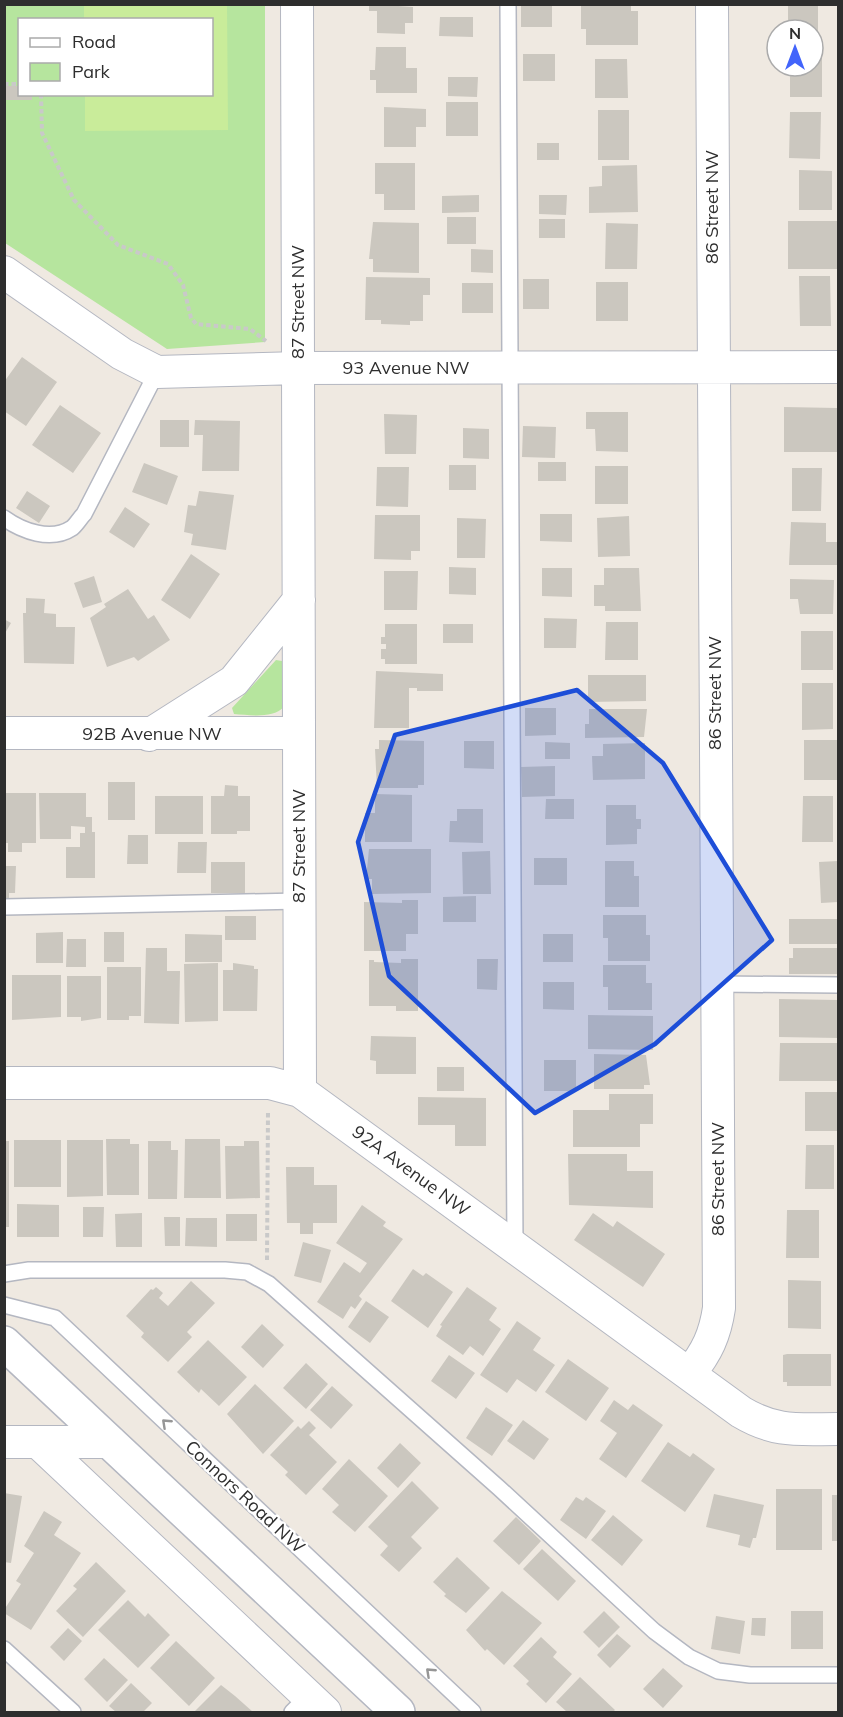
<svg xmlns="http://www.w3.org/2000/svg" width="843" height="1717" viewBox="0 0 843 1717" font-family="Mulish,sans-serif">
<rect width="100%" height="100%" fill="#efe9e1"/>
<path fill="#b6e59e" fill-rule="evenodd" d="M4,5H265V342L167,349L5,243ZM20,20H212V94H20Z
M276,660L282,661L284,707C272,719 249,715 234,714L232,708Z"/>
<path fill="#c9ec9a" d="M84,5H227L228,130L85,131V95L212,94V20L84,19Z"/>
<path fill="#cbc7bf" d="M369,4L413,7V23H405V34L377,33V11H369Z
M521,4H552V27H521Z
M581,4H631V11H638V45H586V29H581Z
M788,4H818V46H813V30H788Z
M440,17H473V37L439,36Z
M376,47H406V68H417V93H376V80H370V70H375Z
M523,54H555V81H523Z
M813,58H822V97H790V66H813Z
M595,59H627L628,98H595Z
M448,77H478L477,97L448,96Z
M6,86H20V94H32V100H6Z
M446,102H478V136H446Z
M384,107L426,109V127H416V147H384Z
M598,110H629V160H598Z
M790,112H821L820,159L789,158Z
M537,143H559V160H537Z
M375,163H415V210H384V194H375Z
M637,165L638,212L589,213V187L602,186V166Z
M799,170L832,171V210H799Z
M479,195V212L442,213V196Z
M539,195H567L566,215L539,214Z
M447,217H476V244H447Z
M539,219H565V238H539Z
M788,221H838V269H788Z
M373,222L419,223V273L373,272V259H369Z
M606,223L638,224L637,269H605Z
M471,249L493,250V273L471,272Z
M799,276H830L831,326H800Z
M366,277L430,278V295H423V321H410V325L381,324V320H365Z
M523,279H549V309H523Z
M596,282H628V321H596Z
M462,283H493V313H462Z
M22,357L57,382L26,426L4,411V382Z
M60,405L101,433L73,473L32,445Z
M784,407L837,408V452H784Z
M586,412H628V452L596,451L595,429H586Z
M384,414L417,415L416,454H385Z
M160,420H189V447H160Z
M195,420L240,421L239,471H202L203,435H194Z
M523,426L556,427L555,458L522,457Z
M463,428L489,429V459L463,458Z
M538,462H566V481H538Z
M144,463L178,476L167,505L132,492Z
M449,465H476V490H449Z
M595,466H628V504H595Z
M377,467H409L408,507L376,506Z
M792,468H822L821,511H792Z
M27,491L50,506L39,523L16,508Z
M199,491L234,495L226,550L191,545L193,534L184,532L188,505L196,506Z
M125,507L150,524L134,548L109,532Z
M540,514H572V542L540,541Z
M375,515H420V551H411V560L374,559Z
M629,516L630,556L598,557L597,518Z
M457,518L486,519L485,558H457Z
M791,522L826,523V542H838V565H789Z
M191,554L220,574L190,619L161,600Z
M449,567L476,568V595L449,594Z
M542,568H572V597L542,596Z
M604,568H639L641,611H605V606H594V585H604Z
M384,571H418L417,610H384Z
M94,576L102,602L83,608L74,583Z
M790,579L834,580L833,614H800L798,599H790Z
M128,589L148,619L154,615L170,640L138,661L134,657L107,667L90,618L106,607L104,604Z
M26,598L45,599L44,613L56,614V627H75L74,664L24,663L23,613H26Z
M544,618L577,619L576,648H544Z
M4,619L11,623L4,635Z
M606,622H638V660H605Z
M385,624H417V664H385V659H381V649H386V644H381V637H385Z
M443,624H473V643H443Z
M801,631H833V670H801Z
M376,671L443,674V691H417V688H409V728H374Z
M588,675H646V701L588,702Z
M802,683H833V729L802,730Z
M525,708H556V735L525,736Z
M589,709H647L644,737L585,738V724H589Z
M379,740L424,741V785H418V788H377L375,749H379Z
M804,740H838V780H804Z
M464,741H494V769L464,768Z
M545,742L570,743V759H545Z
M645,743V779L593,780L592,756H603V744Z
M555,766V796L522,797L521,767Z
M108,782H135V820H108Z
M225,785L238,786V796H250V831H237V834H211V796H224Z
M4,793H36V843H22V852H8V843H4Z
M39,793H86V817H92V832H95V878H66V847H80V833H85V827L71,826V839H40Z
M375,794L412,795V842H365V813H375Z
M155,796H203V834H155Z
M803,796H833V842H802Z
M546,799H574V819H545Z
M606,805H636V819H641V829H637V844L606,845Z
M457,809H483V843L449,842L450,821H457Z
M128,835H148V864H127Z
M178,842H207L206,873H177Z
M369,849H431V893L372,894V879H366Z
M490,851L491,894H463L462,852Z
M534,858H567V885H534Z
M605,861H634V876H639V907H605Z
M838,861V902L821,903L819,862Z
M211,862H245V893H211Z
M4,866H16L15,893H9V898H4Z
M476,896V922H443V897Z
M402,900H418V934H406V951H364V902L402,903Z
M603,915H646V935H650V961H608V938H603Z
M225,916H256V940H225Z
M789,919H838V944H789Z
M63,932V963H36V933Z
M104,932H124V962H104Z
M185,934L222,935V962H185Z
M543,934H573V962H543Z
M67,939H86V967H66Z
M146,948H167V971H180L179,1024L144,1023Z
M793,948H838V974H789V958H793Z
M401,959H418V1011H396V1006H369V960H374V962L401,963Z
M477,959H498L497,990L477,989Z
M218,963V1021L185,1022L184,964Z
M233,963L254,966V969H258L257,1011H223V970H233Z
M603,965H646V983H652V1010H608V987H603Z
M107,967H141V1016H129V1020H107Z
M12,975H61V1017L12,1020Z
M67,976H101V1018L81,1021V1017H67Z
M543,982H574V1010L543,1009Z
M779,999L838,1000V1038L779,1037Z
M588,1015L653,1016V1050L588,1049Z
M371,1036L416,1037V1074H376V1061L370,1060Z
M780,1043H838V1081H779Z
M594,1054L646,1055L650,1085H644V1089H594Z
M544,1060H576V1091H544Z
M437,1067H464V1091H437Z
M805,1092H838L837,1131H805Z
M609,1094H653V1124H640V1147H573V1110H609Z
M418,1097L486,1098V1146H455V1125H418Z
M106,1139H130V1144H139V1195H107Z
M185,1139H220L221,1198H184Z
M14,1140H61V1187H14Z
M67,1140H103V1196L67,1197Z
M4,1141H9V1227H4Z
M148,1141H171V1150H178L177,1199H148Z
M244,1141H259L260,1198L226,1199L225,1146H244Z
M806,1145H834V1189H805Z
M568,1154H627V1171H653V1208L569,1205Z
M286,1167H314V1185H337V1223H313V1234H300V1223H287Z
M17,1204L59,1205V1237H17Z
M362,1205L386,1222L383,1226L403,1239L359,1296L362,1299L355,1309L351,1306L343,1319L317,1302L344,1262L360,1273L367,1263L336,1243Z
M83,1207H104L103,1237H83Z
M787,1210H819V1258H786Z
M142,1213V1247H116L115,1214Z
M593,1213L613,1227L617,1221L665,1254L643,1287L574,1240Z
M226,1214H257V1241H226Z
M164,1217H180V1246H165Z
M186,1218H217V1247L185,1246Z
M303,1242L331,1250L321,1283L294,1276Z
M413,1269L423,1276L426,1273L453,1292L428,1328L391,1301Z
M788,1280L821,1281V1329L788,1328Z
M191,1281L215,1303L187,1332L192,1337L168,1362L141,1337L144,1333L126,1316L151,1289L153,1290L156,1287L163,1293L159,1298L168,1306Z
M467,1287L497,1308L489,1320L501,1329L483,1356L470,1346L463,1355L436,1336L442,1326L440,1325Z
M366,1301L389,1317L370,1343L348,1327Z
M517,1321L541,1338L533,1350L555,1365L536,1392L517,1379L507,1393L480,1375Z
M262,1324L284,1345L263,1368L241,1347Z
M208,1340L247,1377L219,1406L201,1389L199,1393L177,1372Z
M787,1354H831V1386H787V1382H783V1355Z
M449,1355L475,1373L456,1399L431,1381Z
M568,1359L609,1388L586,1421L545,1392Z
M306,1363L328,1384L306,1409L283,1388Z
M255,1384L294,1421L263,1454L227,1414Z
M332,1386L353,1405L331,1429L310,1410Z
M614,1400L628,1410L633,1404L663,1425L626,1478L599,1459L617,1433L600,1421Z
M486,1407L513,1425L492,1456L466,1438Z
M523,1420L549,1439L534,1460L507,1441Z
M309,1421L316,1428L309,1435L337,1462L306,1495L285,1475L288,1472L270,1455L298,1426L301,1429Z
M668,1442L690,1457L693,1453L715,1469L685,1512L641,1481Z
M400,1443L421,1463L398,1488L377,1468Z
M349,1459L388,1496L355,1532L332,1512L339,1505L322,1489Z
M412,1481L439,1508L411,1537L422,1548L399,1572L380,1555L388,1546L368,1527Z
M776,1489H822V1550H776Z
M4,1493L22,1496L11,1563L4,1562Z
M714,1494L764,1505L756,1538H753L750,1548L738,1545L740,1535L706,1527Z
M832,1495H838V1541H832Z
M576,1497L583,1501L586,1497L606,1511L586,1539L560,1520Z
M44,1511L62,1522L54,1535L81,1553L31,1630L4,1613V1610L21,1584L16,1581L34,1553L24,1546Z
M613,1515L643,1540L622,1566L591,1540Z
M516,1517L541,1541L519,1565L493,1541Z
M542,1549L576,1581L558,1601L523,1569Z
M457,1557L490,1588L466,1613L444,1596L446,1594L433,1582Z
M96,1562L126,1591L83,1637L56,1611L77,1589L73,1586Z
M502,1591L542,1623L504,1665L487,1649L485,1651L466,1630Z
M128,1600L145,1617L148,1613L170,1635L138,1668L98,1630Z
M604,1611L620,1627L599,1648L583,1632Z
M791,1611H823V1649H791Z
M716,1616L745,1621L740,1654L711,1649Z
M752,1618H766L765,1636L751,1635Z
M68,1628L82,1641L64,1661L50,1647Z
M617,1634L631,1646L610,1668L597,1655Z
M541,1637L557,1652L553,1657L572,1674L546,1703L526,1684L529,1681L513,1666Z
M176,1641L215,1678L189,1706L150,1668Z
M104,1658L128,1680L107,1702L84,1679Z
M663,1668L683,1686L663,1708L643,1689Z
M580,1677L615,1710L613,1712H567L556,1702Z
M131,1683L152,1703L143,1712H116L109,1706Z
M221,1685L235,1696L253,1712H194Z"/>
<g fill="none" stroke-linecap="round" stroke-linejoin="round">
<defs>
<path id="lane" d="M508,4L515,1246
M4,518C22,531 51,542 72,528C76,525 80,518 84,514L157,372
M4,907L299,901
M717,984L838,985
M4,1274L29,1270H225L247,1272L269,1284L499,1488L654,1631L689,1657L718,1671L750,1675H838
M4,1305L55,1318L473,1712
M4,1649L73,1712
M292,1712L308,1696"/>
<path id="street" d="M297,4L300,1091
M4,272L122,354L157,372L299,368L838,367
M4,733H299
M149,735L234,681L299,600
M4,1083H270L300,1091L741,1412C776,1433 799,1429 838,1429
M690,1373C707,1352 715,1335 719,1308L712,4
M4,1442H110
M38,1442L325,1712"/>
<path id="secondary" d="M4,1343L398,1712"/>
</defs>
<use href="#lane" stroke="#b4b7c1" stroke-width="18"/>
<use href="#street" stroke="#b4b7c1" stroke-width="34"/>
<use href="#secondary" stroke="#b4b7c1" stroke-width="36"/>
<path stroke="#c9c9c9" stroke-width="4" stroke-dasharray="4.5 3" stroke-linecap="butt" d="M4,84H20
M41,94L42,133L74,200L118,245L168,264L183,285L191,318L196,324L250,329L266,341
M267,1260L268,1111"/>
<use href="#lane" stroke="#fff" stroke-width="15"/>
<use href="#street" stroke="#fff" stroke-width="32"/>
<use href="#secondary" stroke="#fff" stroke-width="33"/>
</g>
<defs><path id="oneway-chevron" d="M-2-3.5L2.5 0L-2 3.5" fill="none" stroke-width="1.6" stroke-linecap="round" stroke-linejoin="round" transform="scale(1.5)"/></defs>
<g stroke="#969696">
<use href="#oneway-chevron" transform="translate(166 1423) rotate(-137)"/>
<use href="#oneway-chevron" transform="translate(430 1672) rotate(-137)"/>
</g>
<path fill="#1d4ed8" fill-opacity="0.2" stroke="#1d4ed8" stroke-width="4.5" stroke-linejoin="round" d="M577,690L663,763L772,940L655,1044L535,1113L389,976L358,842L395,735Z"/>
<g text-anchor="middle" stroke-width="4.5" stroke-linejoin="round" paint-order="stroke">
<g font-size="18" fill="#2e2e2e" stroke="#fff">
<text transform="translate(712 207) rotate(-90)" y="6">86 Street NW</text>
<text transform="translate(298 302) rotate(-90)" y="6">87 Street NW</text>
<text x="406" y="374">93 Avenue NW</text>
<text transform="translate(715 693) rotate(-90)" y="6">86 Street NW</text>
<text x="152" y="740">92B Avenue NW</text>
<text transform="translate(299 846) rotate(-90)" y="6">87 Street NW</text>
<text transform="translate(411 1171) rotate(36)" y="6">92A Avenue NW</text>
<text transform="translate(718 1179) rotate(-90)" y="6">86 Street NW</text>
<text transform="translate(245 1497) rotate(43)" y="6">Connors Road NW</text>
</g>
</g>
<rect width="843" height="1717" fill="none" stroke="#2e2e2e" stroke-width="12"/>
<rect x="18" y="18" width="195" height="78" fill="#ffffff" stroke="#ababab" stroke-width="1.5"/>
<rect x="30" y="38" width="30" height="9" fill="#ffffff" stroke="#ababab" stroke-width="1.5"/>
<text x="72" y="48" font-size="18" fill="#2e2e2e">Road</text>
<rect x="30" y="63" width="30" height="18" fill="#b6e59e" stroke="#ababab" stroke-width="1.5"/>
<text x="72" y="78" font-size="18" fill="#2e2e2e">Park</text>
<g transform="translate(795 48)"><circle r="28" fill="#ffffff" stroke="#ababab" stroke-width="1.5"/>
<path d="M0-4.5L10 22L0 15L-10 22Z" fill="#4264fb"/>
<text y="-9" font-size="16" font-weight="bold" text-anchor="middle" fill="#2e2e2e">N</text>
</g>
</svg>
